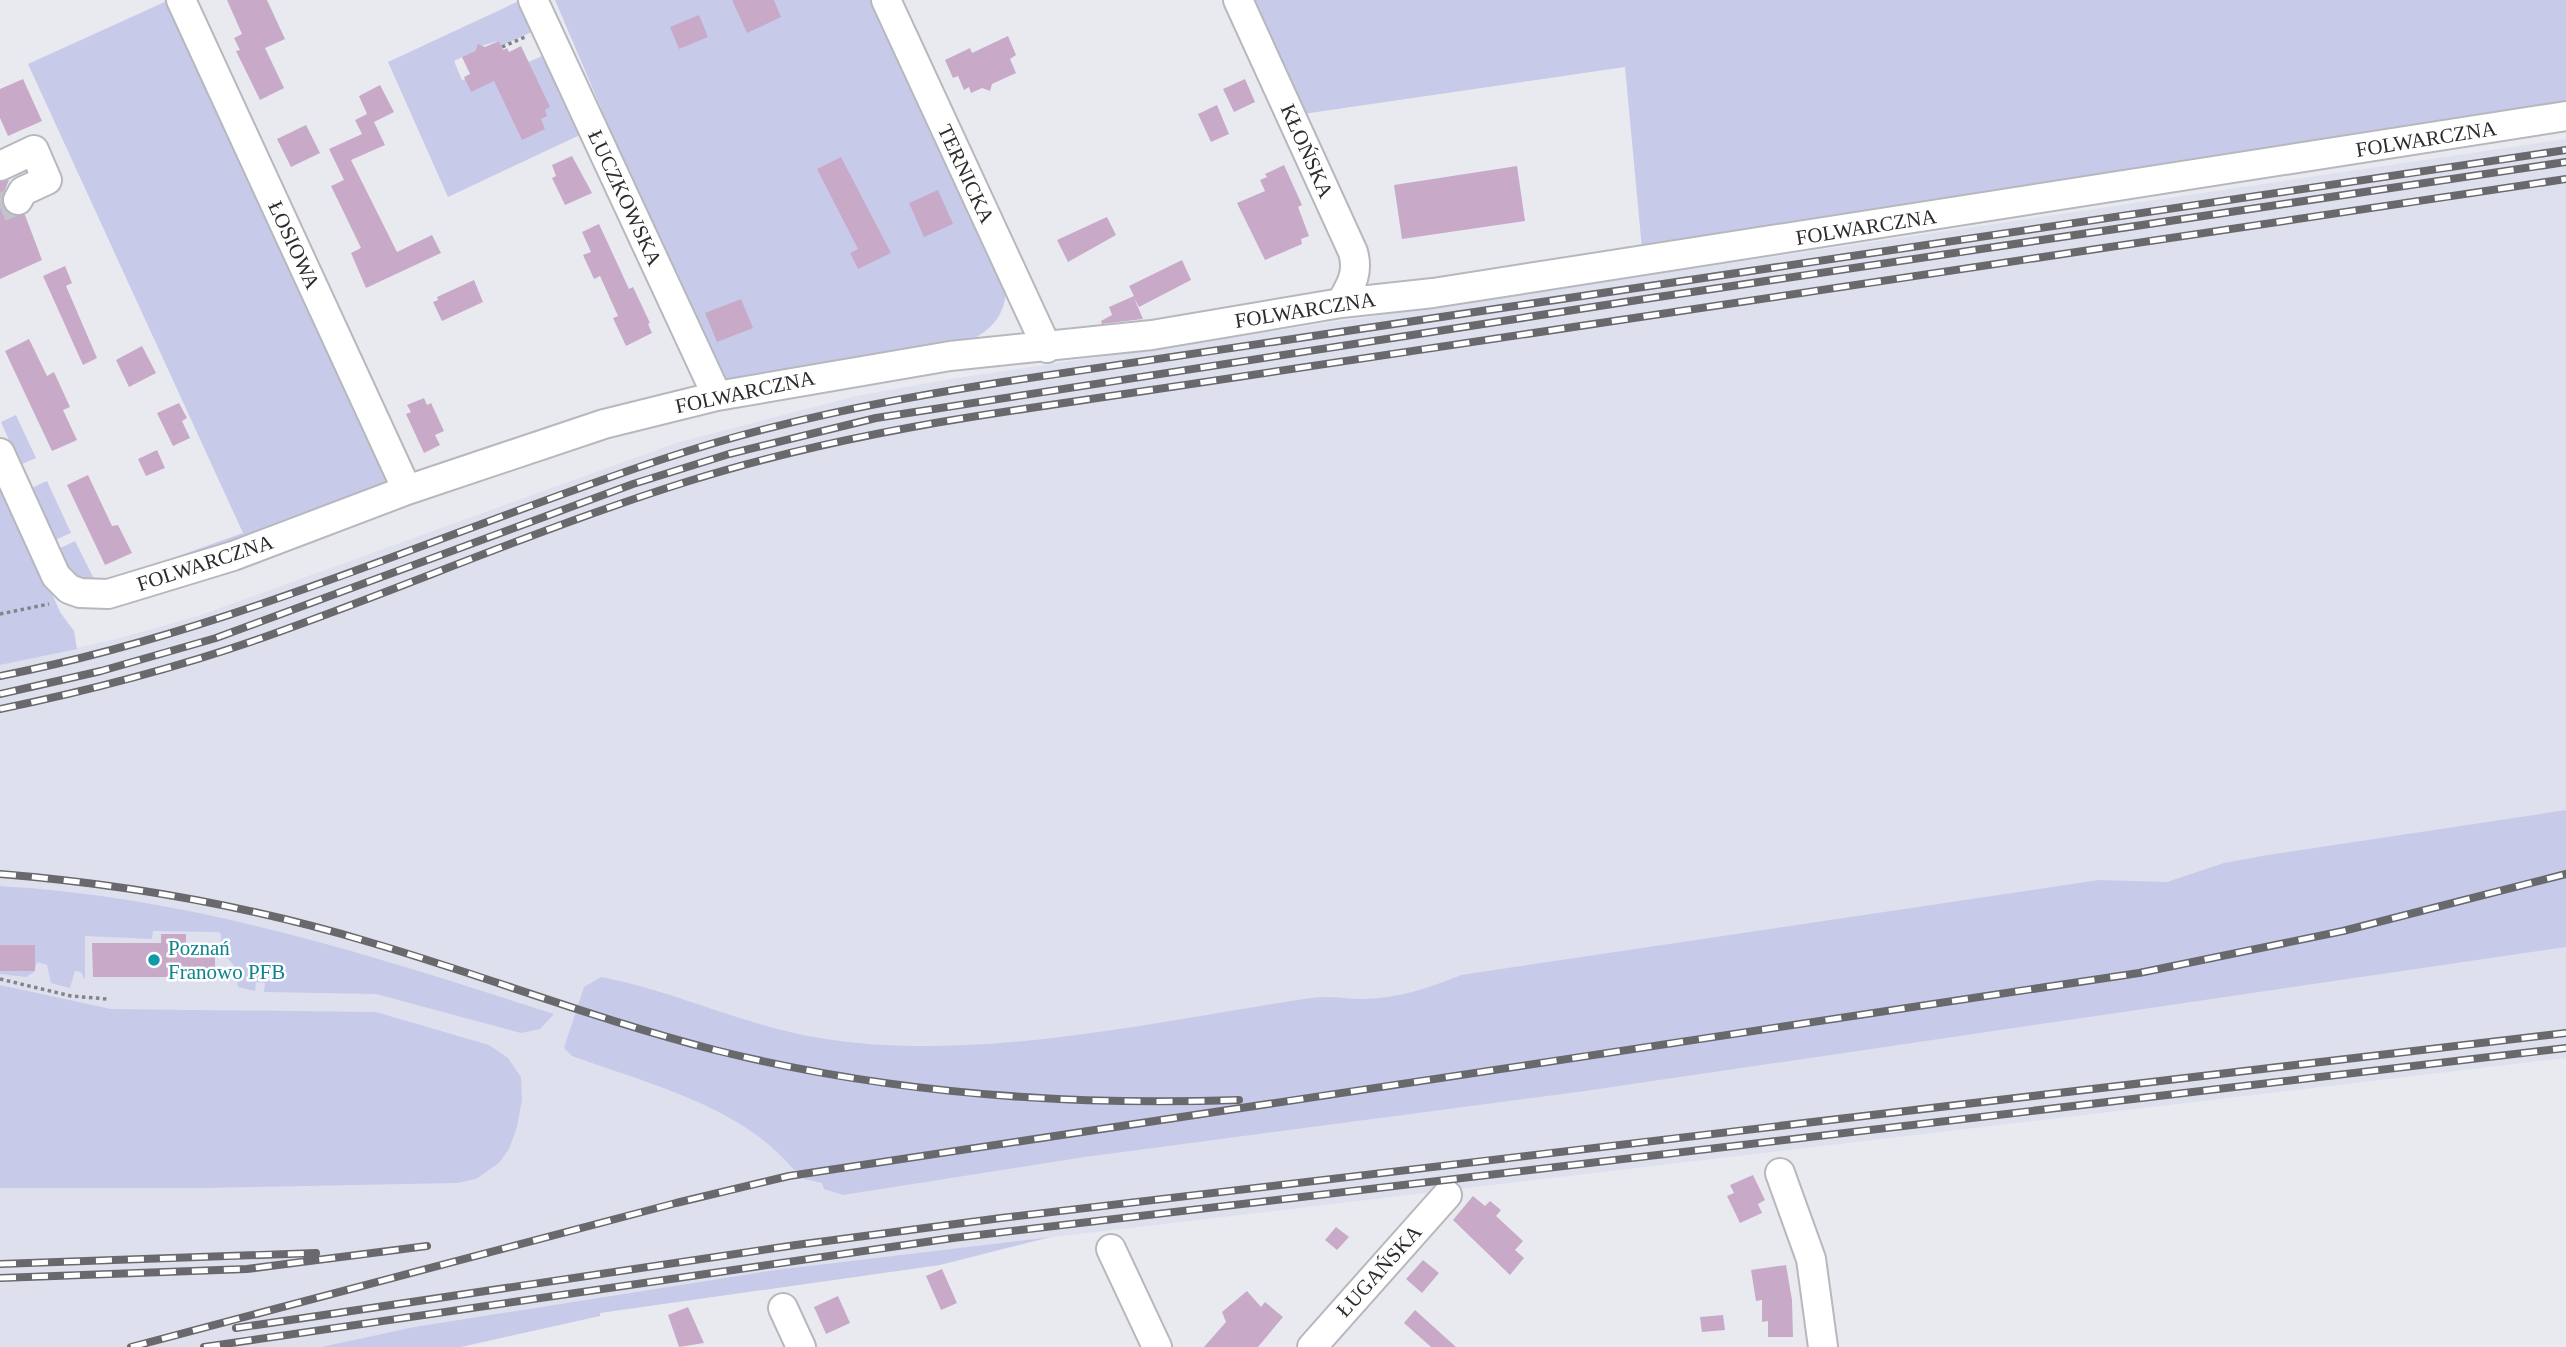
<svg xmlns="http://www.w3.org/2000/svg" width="2566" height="1347" viewBox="0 0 2566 1347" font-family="Georgia,serif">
<rect width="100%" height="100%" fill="#e9eaf0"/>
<path fill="#dfe0ee" d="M2566,139V1058L775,1270L414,1327L321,1347H0V665L116,639L198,616L676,443L856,396L957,378Z"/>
<path fill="#c8caea" d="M169,0L394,481L117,585L71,580L56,550L75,541L95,581L105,582L243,533L28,64Z
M555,0H871L1006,286C1007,314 990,334 964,342L729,385L714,374Z
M1245,0H2566V105L1642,249L1625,67L1303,114Z
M519,1L534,31L501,46L499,41L477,47L475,51L454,61L462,80L528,62L545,55L582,134L448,197L388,62Z
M16,415L36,458L20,465L1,422Z
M0,475L60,612L74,631L77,649L0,665Z
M47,481L71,533L55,540L31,488Z
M2566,810V947L1578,1092L1085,1157L843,1195L824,1189L822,1183L804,1179L799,1170H794C740,1105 648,1084 572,1056L564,1048L584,987L601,977C675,991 745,1026 820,1038C976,1064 1156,1021 1311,998C1328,995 1346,999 1364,999C1398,998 1430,988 1461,975L2099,880L2167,882L2224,863L2262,856Z
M0,886C192,897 372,955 554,1014L540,1029L521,1033L376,994L264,992L265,983L256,982L255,991L238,987L235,967L221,950V934L218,932L153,931L152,939L85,936V980L81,972L75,971L70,988L51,983L47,965L37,962L34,972L26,977L0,974Z
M0,985L111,1009L376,1012L489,1045L508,1058L521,1077L522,1100L517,1127L509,1149L499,1163L476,1179L457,1183L204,1188H0Z
M1051,1237L940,1265L600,1313V1316L461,1347H321L414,1327L775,1270Z"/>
<path fill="#c8aac8" d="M227,0H267L285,39L265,48L284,88L260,100L236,51L240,50L234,38L242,34Z
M732,0H774L781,17L747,33Z
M699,15L708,37L679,49L670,27Z
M1008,36L1016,55L1010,59L1016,73L992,84L990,91L982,88L971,93L969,87L964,90L958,76L953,78L945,60L970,48L972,53Z
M499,41L503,50L507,48L509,52L521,46L550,107L545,110L547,116L541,119L545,129L522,140L494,81L471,92L464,77L470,74L462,57L475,51L478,44L485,47Z
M23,79L42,121L8,136L0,118V89Z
M1245,79L1255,102L1234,112L1223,89Z
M380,85L394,112L374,122L385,145L351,160L397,252L432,235L441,253L366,288L351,253L361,248L331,186L344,180L329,149L362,134L355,120L367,114L359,96Z
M1217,105L1229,134L1211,142L1198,114Z
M306,125L320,153L291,167L277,139Z
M572,156L592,193L565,205L552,178L556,176L552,165Z
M841,157L891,253L858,269L850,253L858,249L817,169Z
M1284,165L1302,205L1298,207L1309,236L1301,239L1302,244L1265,260L1237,203L1265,191L1260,180L1267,177L1265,174Z
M1517,166L1525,221L1402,239L1394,185Z
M9,180L1,200L3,208L11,215H25L42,260L0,279V182Z
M938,190L953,224L924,237L909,203Z
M1107,217L1116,235L1068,262L1057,240Z
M599,224L629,289L633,287L650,323L648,324L652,333L626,346L613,318L618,316L600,276L594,279L583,255L591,252L582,232Z
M1182,260L1191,280L1139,307L1134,298L1143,319L1102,324L1101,321L1112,315L1109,307L1134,296L1129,286Z
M65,266L72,283L66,286L97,358L83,365L43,276Z
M474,280L483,302L442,321L433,302L438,300L437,297Z
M741,299L753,328L717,342L705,313Z
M29,339L47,376L54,372L70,407L63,410L77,440L52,451L5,351Z
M142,346L156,373L129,387L116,360Z
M424,398L427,405L431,403L444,431L435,435L440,445L424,453L406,414L411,412L407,405Z
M179,403L187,418L182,421L190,438L173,446L157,413Z
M157,450L165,468L146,476L138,459Z
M88,475L112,526L118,525L132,553L105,565L67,485Z
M161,934H186V945H215V977H93L92,943H161Z
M0,945H35V971H0Z
M1753,1175L1765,1200L1758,1204L1762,1213L1740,1223L1727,1196L1734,1193L1730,1185Z
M1473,1196L1485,1206L1490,1201L1501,1210L1496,1216L1523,1241L1515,1250L1524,1258L1510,1275L1453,1220Z
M1336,1227L1349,1237L1337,1250L1325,1240Z
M1423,1260L1439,1273L1422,1293L1406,1279Z
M1786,1265L1792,1300L1793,1337H1768V1321L1762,1322V1300L1756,1301L1751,1270Z
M942,1269L957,1303L941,1310L926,1276Z
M1247,1291L1261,1307L1265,1302L1283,1317L1258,1347H1204L1226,1322L1222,1312Z
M838,1296L850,1323L826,1334L814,1307Z
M688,1307L704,1343L679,1347L668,1315Z
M1415,1310L1456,1347H1431L1404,1323Z
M1723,1315L1725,1330L1702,1332L1700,1317Z"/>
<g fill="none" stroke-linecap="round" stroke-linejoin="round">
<path stroke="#c3c4c9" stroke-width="28" stroke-dasharray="28 14" stroke-linecap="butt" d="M0,208L18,200"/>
<defs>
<path id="minor" d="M181,0L407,490
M533,0L717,396
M886,0L1047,348
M1238,0L1353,252C1359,273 1351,285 1341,303
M0,166L34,150L47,180L23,191L18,200
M0,453L56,576L69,589L80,593L108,594L128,588L233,556L407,490L604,424L717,396L950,356L1152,335L1341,303L1433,293L2566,116
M1780,1173L1811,1259L1823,1347
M1111,1249L1157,1347
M783,1308L801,1347
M1312,1347L1447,1195"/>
</defs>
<use href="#minor" stroke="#b7b8be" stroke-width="32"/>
<path stroke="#838488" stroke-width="3.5" stroke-dasharray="3.5 3.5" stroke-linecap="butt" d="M502,47L525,37
M0,614L49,604
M0,979L71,996L107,999"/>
<use href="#minor" stroke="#fff" stroke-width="28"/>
<defs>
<path id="rail" d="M0,676C230,631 441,533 663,459C773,422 888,400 1003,382L2566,150
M0,694L101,671L216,638L633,484L729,454L876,418L1638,300L2566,162
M0,709C87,691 172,669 256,640C401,589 542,527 689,481C794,448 901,427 1010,411L2566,179
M0,874C125,884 249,906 369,942C485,976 598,1020 715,1050C887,1093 1062,1106 1239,1100
M0,1264L316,1253
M0,1278L247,1269L427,1246
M236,1328L796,1245L1001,1218L2566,1033
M131,1347L676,1203L789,1176L2139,973L2343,931L2566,874
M204,1347L953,1238L2566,1048"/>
</defs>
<use href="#rail" stroke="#69696d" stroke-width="8"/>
<use href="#rail" stroke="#fff" stroke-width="5" stroke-dasharray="16" stroke-linecap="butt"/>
</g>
<circle fill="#0f9aa8" stroke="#fff" stroke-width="2.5" cx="154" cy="960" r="7"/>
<g text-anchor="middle" stroke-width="5" stroke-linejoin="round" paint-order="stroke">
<g font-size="21" fill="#2c2c2e" stroke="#fff">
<text transform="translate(2426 139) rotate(-9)" y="7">FOLWARCZNA</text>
<text transform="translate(1307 151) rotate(66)" y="7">KŁOŃSKA</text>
<text transform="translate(966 174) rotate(65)" y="7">TERNICKA</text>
<text transform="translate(625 198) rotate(65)" y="7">ŁUCZKOWSKA</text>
<text transform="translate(1866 227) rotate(-9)" y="7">FOLWARCZNA</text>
<text transform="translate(294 245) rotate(65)" y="7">ŁOSIOWA</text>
<text transform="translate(1305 310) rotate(-9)" y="7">FOLWARCZNA</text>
<text transform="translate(745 392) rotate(-12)" y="7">FOLWARCZNA</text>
<text transform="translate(205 563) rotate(-18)" y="7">FOLWARCZNA</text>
<text transform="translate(1379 1271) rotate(-48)" y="7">ŁUGAŃSKA</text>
</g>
<g font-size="21" fill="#0d838f" stroke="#fff" text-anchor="start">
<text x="168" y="955">Poznań<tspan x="168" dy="24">Franowo PFB</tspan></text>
</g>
</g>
</svg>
